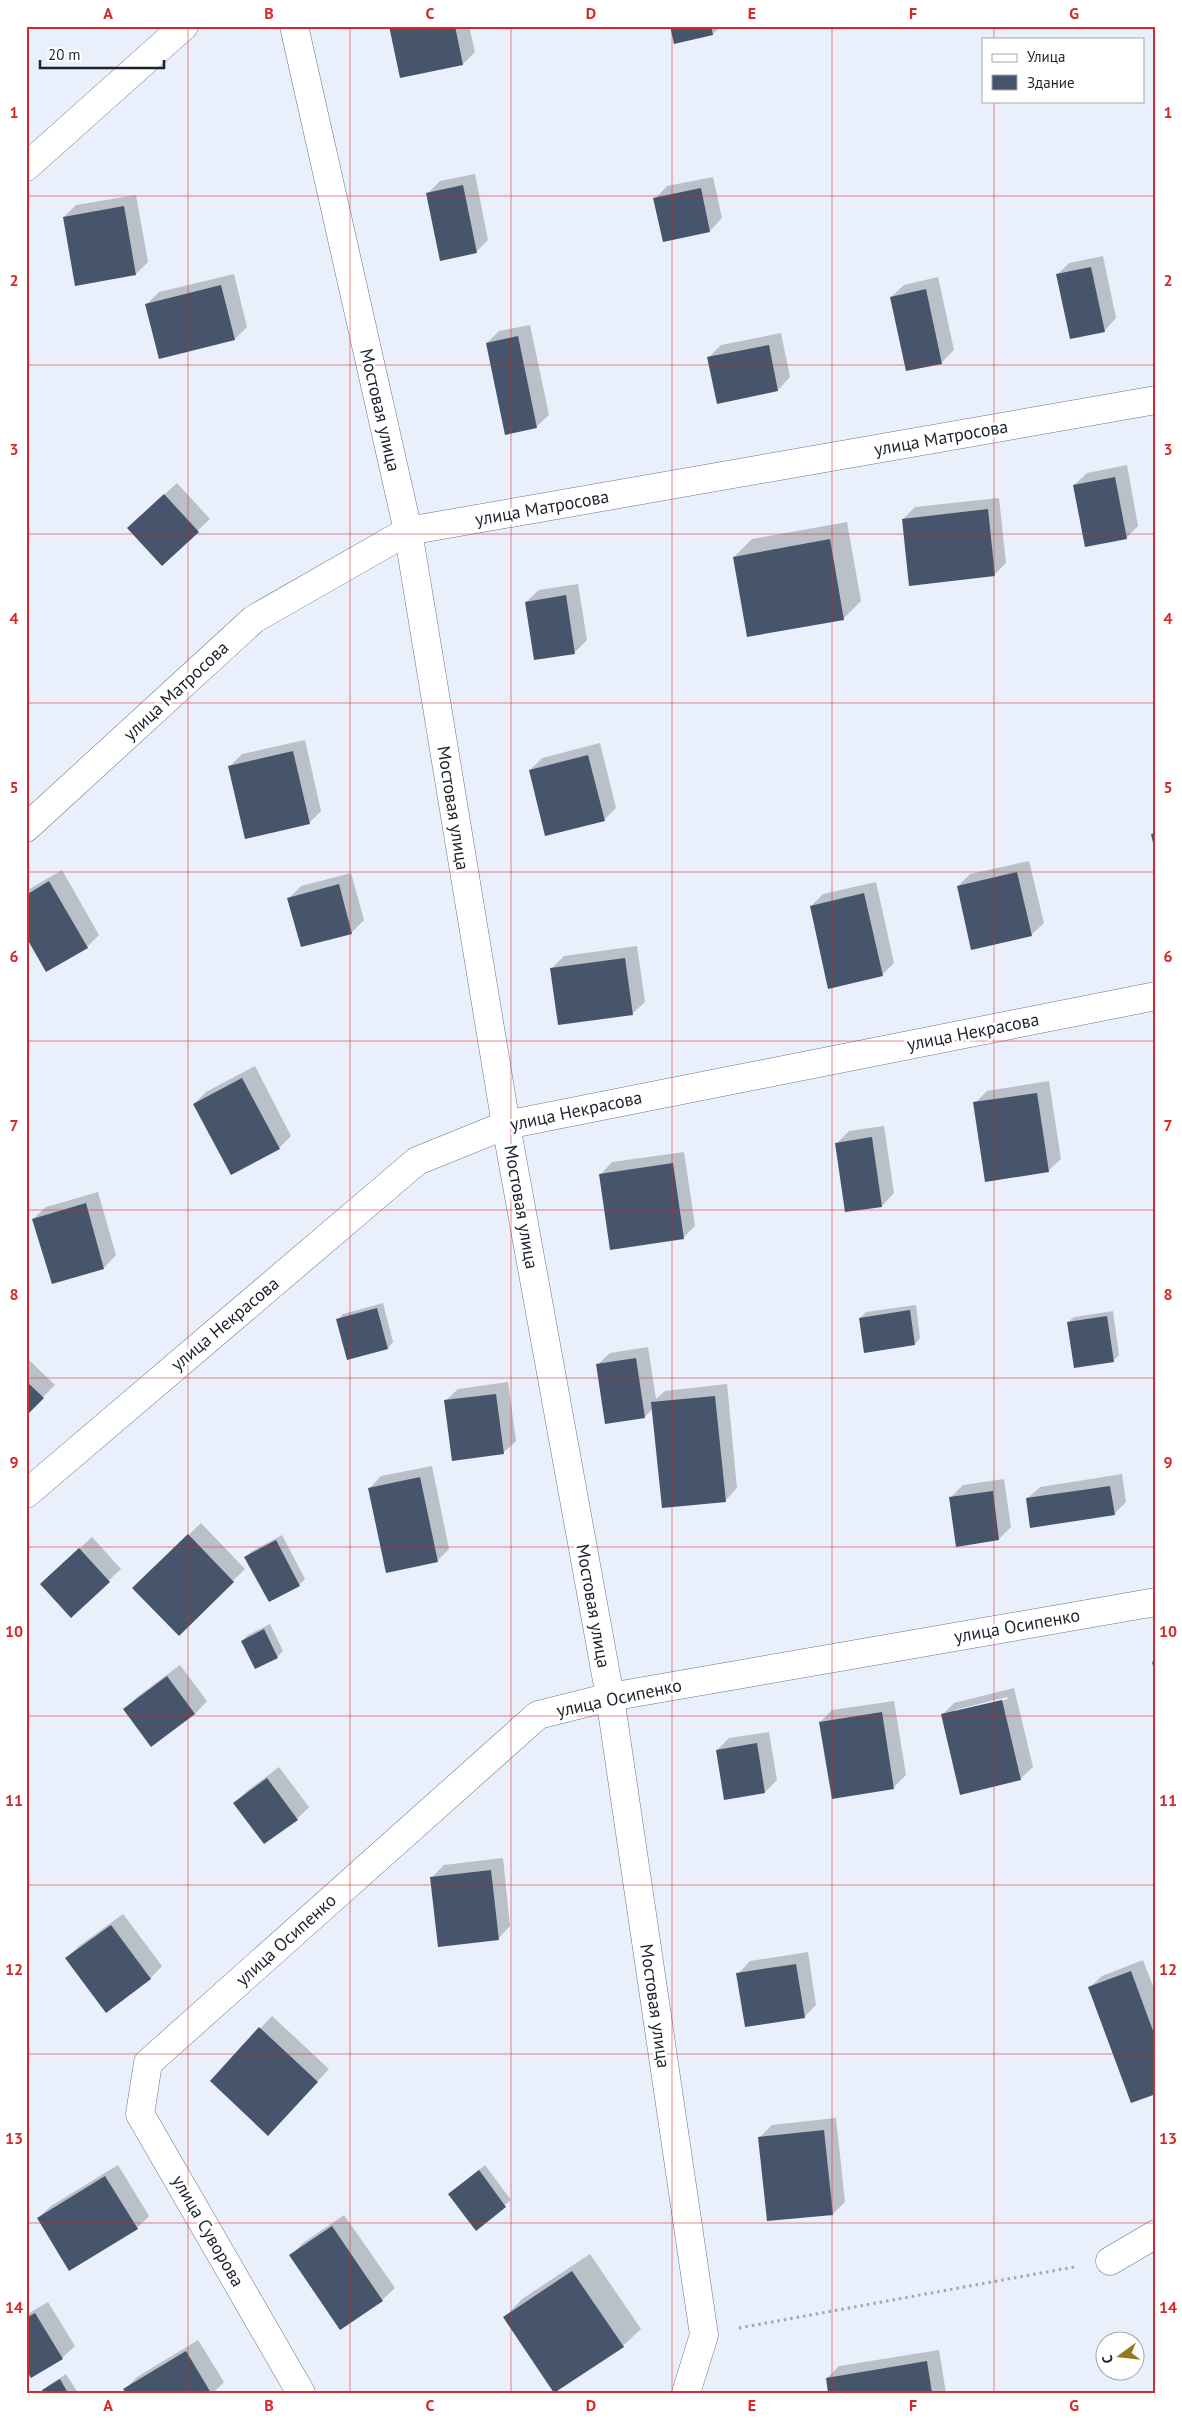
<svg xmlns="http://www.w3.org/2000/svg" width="1182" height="2419" viewBox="0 0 1182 2419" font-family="'PT Sans',sans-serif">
<rect width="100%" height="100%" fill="#e9f0fb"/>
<path fill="#0003" fill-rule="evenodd" d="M390,26H469L475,52L463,64Z
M672,26H721L713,34Z
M475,174L488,240L476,252L428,193L440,181Z
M713,177L722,218L710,231L655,199L667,186Z
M136,195L148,262L136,274L64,217L76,205Z
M1103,256L1116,318L1104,331L1057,275L1069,263Z
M234,274L247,327L235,339L160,358L147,304L159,292Z
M938,277L954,350L942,362L891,297L904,285Z
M530,325L549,415L536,427L487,343L499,331Z
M781,333L790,377L778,390L718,402L709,357L721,345Z
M1127,465L1138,526L1126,538L1074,485L1087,473Z
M177,483L210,519L162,564L141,516Z
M999,498L1006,563L994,575L903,519L915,507Z
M847,522L861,601L843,619L734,557L752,539Z
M578,584L587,640L575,652L526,602L539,590Z
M305,740L321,811L309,823L230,766L242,754Z
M600,743L616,808L604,820L530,770L542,758Z
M1029,861L1044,923L1031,935L958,886L970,874Z
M62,870L99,935L87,947L26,935V891Z
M351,873L364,920L352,932L301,946L289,898L301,886Z
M876,882L894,963L882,975L811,906L823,894Z
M637,946L645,1002L632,1014L552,968L564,956Z
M255,1066L291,1136L279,1148L194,1104L206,1092Z
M1049,1081L1061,1159L1048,1171L975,1103L987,1091Z
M884,1126L894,1193L882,1206L837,1143L849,1131Z
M684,1152L695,1226L683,1238L600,1175L612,1162Z
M98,1192L116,1255L104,1268L52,1282L33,1219L46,1207Z
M383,1303L393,1342L388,1348L337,1320L343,1314Z
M916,1305L920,1338L915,1344L860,1318L866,1312Z
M1113,1311L1119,1355L1113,1361L1068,1322L1074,1317Z
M648,1347L656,1399L665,1391L727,1384L737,1488L725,1501L653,1408L645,1417L597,1365L610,1353Z
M28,1359L55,1385L26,1414V1360Z
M508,1382L516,1441L503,1453L445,1401L458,1389Z
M432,1466L449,1549L437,1561L369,1489L381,1476Z
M1122,1474L1126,1502L1114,1514L1027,1499L1040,1487Z
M1004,1479L1011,1527L999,1539L957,1545L951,1497L963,1485Z
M201,1523L245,1569L179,1634L134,1588Z
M282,1535L305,1579L299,1585L246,1557L252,1551Z
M92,1537L121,1569L71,1616L54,1572Z
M270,1624L283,1651L277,1657L242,1641L248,1635Z
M180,1665L207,1701L195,1714L125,1709L137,1697Z
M1014,1688L1033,1767L1020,1779L942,1715L954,1703ZM1007,1697L1008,1699L955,1712V1710Z
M894,1701L906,1775L894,1787L820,1722L832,1710Z
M769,1732L777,1780L765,1792L717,1750L729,1738Z
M279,1767L309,1807L297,1819L235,1803L247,1791Z
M503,1858L510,1926L498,1939L431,1878L444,1865Z
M123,1914L162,1966L150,1979L67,1958L79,1946Z
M808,1952L816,2005L804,2017L738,1974L750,1961Z
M1143,1960L1156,1994V2092L1089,1988L1102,1976Z
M272,2016L329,2069L280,2122L211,2081Z
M836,2118L845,2202L833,2214L760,2137L772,2125Z
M118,2165L149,2216L137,2228L38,2218L51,2206Z
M485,2165L511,2200L476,2229L449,2194Z
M344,2215L395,2288L382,2300L341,2329L291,2255L303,2243Z
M590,2254L641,2329L623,2346L505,2317L522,2299Z
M48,2302L75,2346L62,2358L26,2368V2315Z
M198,2340L224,2382L213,2393H127L125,2389L137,2377Z
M939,2350L946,2393H829L827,2378L839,2366Z
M66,2374L78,2393H45L43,2391L49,2385Z"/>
<path fill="#47556c" d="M389,26H455L463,65L400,78Z
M670,26H711L713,35L674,44Z
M463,185L477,253L440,261L426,193Z
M701,188L710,232L663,242L653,198Z
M124,206L136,275L75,286L63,217Z
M1091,267L1105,332L1070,339L1056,274Z
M221,285L235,340L159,359L145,304Z
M926,289L942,364L906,371L890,297Z
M518,336L537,428L505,435L486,343Z
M769,345L778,391L717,404L707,357Z
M1115,477L1127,539L1085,547L1073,485Z
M164,494L199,532L162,566L127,528Z
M988,509L995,576L909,586L902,519Z
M830,539L844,620L747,637L733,557Z
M566,595L575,654L534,660L525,602Z
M293,751L310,824L245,839L228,766Z
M588,755L605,821L545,836L529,770Z
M1156,833V852H1155L1151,834Z
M1017,872L1032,936L971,950L957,886Z
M49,881L88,948L46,972L26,937V895Z
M339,884L352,934L301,947L287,898Z
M864,893L883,976L828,989L810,906Z
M625,958L633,1015L558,1025L550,968Z
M242,1078L280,1149L231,1175L193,1104Z
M1037,1093L1049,1172L985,1182L973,1102Z
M872,1137L882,1207L845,1212L835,1143Z
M673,1163L684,1239L610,1250L599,1174Z
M86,1203L104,1269L52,1284L32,1219Z
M377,1308L388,1349L347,1360L336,1319Z
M910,1310L915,1345L864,1353L859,1318Z
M1107,1316L1114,1362L1074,1368L1067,1322Z
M636,1358L645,1418L605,1424L596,1364Z
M26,1381L44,1398L26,1416Z
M496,1394L504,1454L452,1461L444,1400Z
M715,1396L726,1502L662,1508L651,1402Z
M420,1477L438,1562L386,1573L368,1488Z
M1110,1486L1115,1515L1030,1528L1026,1498Z
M993,1491L999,1540L956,1547L949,1497Z
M188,1534L234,1582L179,1636L132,1588Z
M276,1540L300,1586L269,1602L244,1557Z
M79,1548L110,1582L71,1618L40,1584Z
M264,1629L278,1658L255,1669L241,1641Z
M1156,1661V1674H1155L1152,1662Z
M167,1676L195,1714L151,1747L123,1709Z
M1002,1700L1021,1780L960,1795L941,1714Z
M882,1712L894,1789L832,1799L819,1722Z
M757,1743L765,1793L724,1800L716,1750Z
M267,1778L298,1820L264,1844L233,1803Z
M491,1870L499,1940L438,1947L430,1877Z
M111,1925L151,1979L106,2013L65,1958Z
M796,1964L805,2018L745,2027L736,1973Z
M1131,1971L1156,2039V2094L1131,2103L1088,1987Z
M259,2027L318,2082L268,2136L210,2081Z
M824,2130L833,2215L767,2221L758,2137Z
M479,2170L506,2207L476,2231L448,2194Z
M105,2176L138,2229L69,2271L37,2218Z
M332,2226L383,2301L340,2330L289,2255Z
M572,2271L624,2347L554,2393L503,2317Z
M35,2313L63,2359L31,2378L26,2370V2318Z
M186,2351L211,2393H126L123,2389Z
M927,2361L932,2393H828L826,2378Z
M60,2379L68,2393H43L42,2390Z"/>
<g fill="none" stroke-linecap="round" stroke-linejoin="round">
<defs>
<path id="minor" d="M294,26L408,531L506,1125L610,1697L704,2335L686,2393
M26,167L184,26
M26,828L254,619L408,531L1156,400
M26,1494L417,1161L506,1125L1156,996
M1110,2261L1156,2234
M301,2393L140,2114L148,2063L538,1715L610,1697L1156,1602"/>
</defs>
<use href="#minor" stroke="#67758e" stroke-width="29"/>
<path stroke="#a2a8b3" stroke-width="3" stroke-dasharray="2.5 4" stroke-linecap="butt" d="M739,2328L1074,2267"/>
<use href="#minor" stroke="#fff" stroke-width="28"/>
</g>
<path fill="none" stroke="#d62828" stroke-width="1" stroke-opacity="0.55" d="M188,26V2393M350,26V2393M511,26V2393M672,26V2393M832,26V2393M994,26V39M994,101V2393M26,196H1156M26,365H1156M26,534H1156M26,703H1156M26,872H1156M26,1041H1156M26,1210H1156M26,1378H1156M26,1547H1156M26,1716H1156M26,1885H1156M26,2054H1156M26,2223H1156"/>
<g text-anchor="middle" stroke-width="5" stroke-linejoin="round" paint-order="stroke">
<g font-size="18" fill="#1d232d" stroke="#fff">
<text transform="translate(380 410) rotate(77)" y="6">Мостовая улица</text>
<text transform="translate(941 438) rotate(-10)" y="6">улица Матросова</text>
<text transform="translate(542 508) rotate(-10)" y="6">улица Матросова</text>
<text transform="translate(176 691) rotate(-43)" y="6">улица Матросова</text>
<text transform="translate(453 808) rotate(81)" y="6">Мостовая улица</text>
<text transform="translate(973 1032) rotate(-11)" y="6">улица Некрасова</text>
<text transform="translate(576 1111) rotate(-12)" y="6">улица Некрасова</text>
<text transform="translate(521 1207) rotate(80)" y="6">Мостовая улица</text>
<text transform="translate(225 1324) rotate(-40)" y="6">улица Некрасова</text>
<text transform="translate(593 1606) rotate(80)" y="6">Мостовая улица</text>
<text transform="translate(1017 1626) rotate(-10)" y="6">улица Осипенко</text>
<text transform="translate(619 1698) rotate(-12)" y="6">улица Осипенко</text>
<text transform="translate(286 1940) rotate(-42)" y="6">улица Осипенко</text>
<text transform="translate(655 2006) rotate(82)" y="6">Мостовая улица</text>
<text transform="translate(208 2231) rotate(60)" y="6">улица Суворова</text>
</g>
</g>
<rect width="1182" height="2419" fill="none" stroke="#ffffff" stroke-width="55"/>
<rect x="982" y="38" width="162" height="65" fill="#ffffff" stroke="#a5a7ab"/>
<rect x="992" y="54" width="25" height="8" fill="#ffffff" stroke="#a5a7ab"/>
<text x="1027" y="62" font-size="15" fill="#1d232d">Улица</text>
<rect x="992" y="75" width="25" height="15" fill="#47556c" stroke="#a5a7ab"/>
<text x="1027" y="88" font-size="15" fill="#1d232d">Здание</text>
<g transform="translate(1120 2356) rotate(255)"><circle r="24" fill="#ffffff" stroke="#a5a7ab"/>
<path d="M0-4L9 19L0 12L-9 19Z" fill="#95771e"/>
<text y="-8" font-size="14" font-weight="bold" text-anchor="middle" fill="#1d232d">С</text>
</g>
<path d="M40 60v8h124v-8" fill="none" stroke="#1d232d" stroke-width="2.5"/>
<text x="48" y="60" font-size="15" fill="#1d232d" stroke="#ffffff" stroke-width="4" paint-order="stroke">20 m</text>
<rect x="28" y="28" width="1126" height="2364" fill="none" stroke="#d62828" stroke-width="2"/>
<g font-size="16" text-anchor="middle" font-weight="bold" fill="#d62828">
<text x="108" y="19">A</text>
<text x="269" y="19">B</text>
<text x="430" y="19">C</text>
<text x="591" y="19">D</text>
<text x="752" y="19">E</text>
<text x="913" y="19">F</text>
<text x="1074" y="19">G</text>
<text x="14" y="118">1</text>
<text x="1168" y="118">1</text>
<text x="14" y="286">2</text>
<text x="1168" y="286">2</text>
<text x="14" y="455">3</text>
<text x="1168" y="455">3</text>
<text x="14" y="624">4</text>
<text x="1168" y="624">4</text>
<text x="14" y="793">5</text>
<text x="1168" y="793">5</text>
<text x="14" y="962">6</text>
<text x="1168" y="962">6</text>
<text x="14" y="1131">7</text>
<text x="1168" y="1131">7</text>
<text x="14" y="1300">8</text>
<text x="1168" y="1300">8</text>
<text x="14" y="1468">9</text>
<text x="1168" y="1468">9</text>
<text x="14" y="1637">10</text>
<text x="1168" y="1637">10</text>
<text x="14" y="1806">11</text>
<text x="1168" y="1806">11</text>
<text x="14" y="1975">12</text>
<text x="1168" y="1975">12</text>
<text x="14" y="2144">13</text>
<text x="1168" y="2144">13</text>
<text x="14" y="2313">14</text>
<text x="1168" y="2313">14</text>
<text x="108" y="2411">A</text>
<text x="269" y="2411">B</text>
<text x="430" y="2411">C</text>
<text x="591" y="2411">D</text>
<text x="752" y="2411">E</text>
<text x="913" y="2411">F</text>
<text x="1074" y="2411">G</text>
</g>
</svg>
